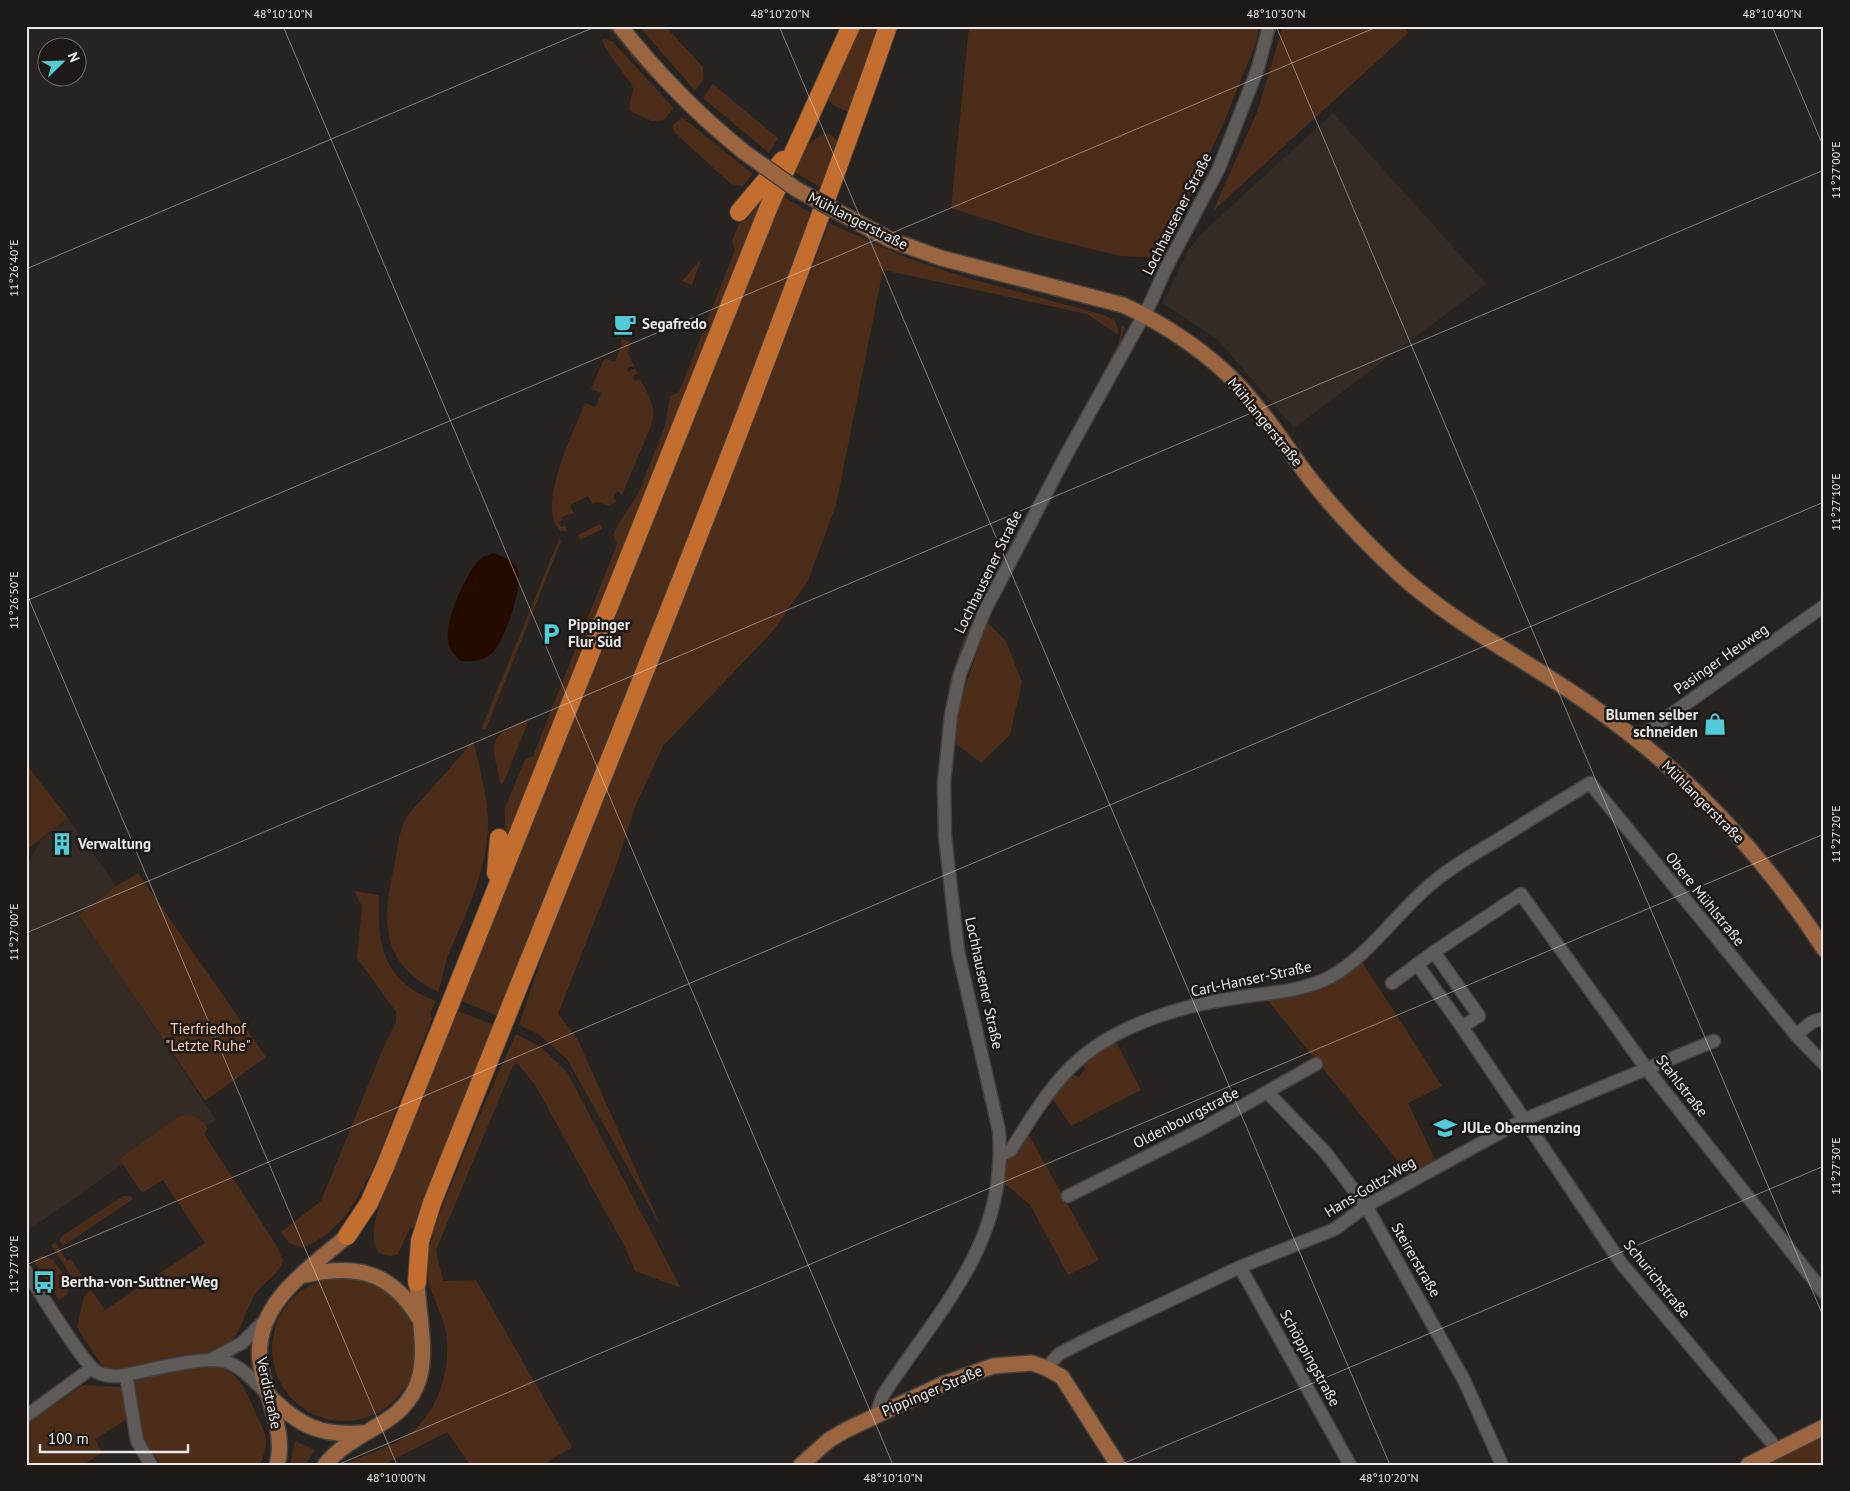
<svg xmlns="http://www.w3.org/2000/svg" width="1850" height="1491" viewBox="0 0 1850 1491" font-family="'PT Sans',sans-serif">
<rect width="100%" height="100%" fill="#262320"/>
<path fill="#342b25" d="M1333,113L1486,284L1294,428L1217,339L1163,303L1187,252L1200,235Z
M68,818L116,886L80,915L216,1120L206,1126L178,1118L119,1167L26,1232V867L41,839Z"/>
<path fill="#4b2d1a" d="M607,26H613L677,103L638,64Z
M639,26H665L703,67L704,79L695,91Z
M858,26H880L850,113L833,105L826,96Z
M969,26H1259L1256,43L1222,127L1160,258L1120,256L1035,235L951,208Z
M1283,26H1404L1408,33L1213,211L1257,112Z
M605,39L612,41L674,108L664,120L652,121L630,111C627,102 635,94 632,85L605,48L602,40Z
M713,84L778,138L769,153L703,98Z
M682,117L753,174L743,186L731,184L675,133L672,126Z
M824,133L831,135L840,143L825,190L794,172L806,146Z
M761,194L765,196L509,835L505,836V808L525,759L533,756L617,544L613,535L620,521L638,494L665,426L670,396L679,392L735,250L732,241L743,215Z
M781,195L816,216L498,1016L461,1001L467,987L464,985Z
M829,223L905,257L964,277L1104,315L1114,320L1118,328V335L1087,314L883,270L836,505L808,581L773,631L663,746L635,807L615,869L558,1014L577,1038L662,1229L567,1059L538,1034L519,1025L547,942L771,375Z
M702,258L692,285L682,281Z
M1122,325L1125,327L1117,352L1084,414H1081L1119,342Z
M622,339L631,342L628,353L634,366L627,368L628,372L635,368L638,373L632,377L635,381L640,379C649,395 657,407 651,426L622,495L617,491L613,497L617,501L608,506L597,502L592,504L588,496L570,505L574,513L562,517L563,520L559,522L561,527L565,525L567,531H561C534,509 575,429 585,403L596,407L601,393L591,389L603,361L606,359L615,362L622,344L620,343Z
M1074,426L1075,427L965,645L939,832L936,791L944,715L950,680L962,644L985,591Z
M600,524L602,529L580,540L578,535Z
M559,539L561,541L486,729L483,730L482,727Z
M987,622L1006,641L1022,682L1010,735L981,763L955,743L956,714Z
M525,720L528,722L503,784L500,783C493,744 484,738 525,720Z
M473,740C479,766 487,793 488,820C489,863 469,909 451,948C444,963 444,977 438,992C380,963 382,923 394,866C398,851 398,832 406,818C413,808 423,799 431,789C446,773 460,757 473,740Z
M26,764L68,818L26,850Z
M138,873L266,1057L205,1101L79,915L116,886Z
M354,891L379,895C377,946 383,981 436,1001L430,1013L432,1019C420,1048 408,1078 397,1108C378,1156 356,1229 302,1248L289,1243L281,1232L321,1201L384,1046L396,1022V1012L357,958L362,906Z
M1357,954L1442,1086L1408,1103L1437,1163L1410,1176L1260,991L1317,980Z
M458,1011L494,1025L415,1228H410L398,1254C387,1259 375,1255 374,1240C372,1221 382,1199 388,1181C406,1129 428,1078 448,1027L450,1028Z
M516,1034L541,1047L567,1072L681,1288L635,1271L624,1245L535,1085L517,1063L513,1066L436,1250L443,1281L476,1280L572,1447L543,1465H470L447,1432L383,1465H345C363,1455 383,1450 400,1440C438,1419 455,1365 444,1324C437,1301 423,1281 428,1255C433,1227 445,1199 456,1173C474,1126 495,1080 516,1034Z
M1115,1040L1141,1090L1071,1126L1051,1096L1070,1073L1079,1077L1085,1069L1081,1063Z
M188,1115C198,1117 204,1121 208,1129L204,1134L277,1246L283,1261C279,1274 264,1282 256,1293C244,1311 243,1332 226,1346C213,1357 119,1373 103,1367L77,1328L84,1296L91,1290L105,1310L205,1243L163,1180L142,1193L119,1159L178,1117Z
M1027,1132L1099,1260L1068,1275L1030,1205L1004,1183L1006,1163Z
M123,1196H130L133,1199L63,1246L60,1240L62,1236Z
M55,1242L67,1261L71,1259L86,1282L77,1285L51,1245Z
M43,1255L53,1260L70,1283L67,1294L59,1300L33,1260Z
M272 1349a72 72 0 1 1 144 0a72 72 0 1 1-144 0Z
M207,1365C236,1365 244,1387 254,1409C258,1419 264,1428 266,1438C267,1448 263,1456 260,1465H161L143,1438L133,1381L135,1378Z
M83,1385L120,1387L124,1392L126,1420L95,1439L102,1453L83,1465H26V1424Z
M1824,1431V1465H1758Z
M295,1441L315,1450L305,1465H290Z"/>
<path fill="#240b00" d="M494,553C503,557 511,560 517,568C525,582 505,640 493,652C484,661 474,662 461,661C455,655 450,651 448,642C444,622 466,573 480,559C483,556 490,555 494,553Z"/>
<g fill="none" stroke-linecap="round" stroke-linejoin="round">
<defs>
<path id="minor" d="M1639,740L1649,730L1824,606
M1434,952L1479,1016L1462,1027L1621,1263L1777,1449
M1417,964L1462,1027
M1392,983L1434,952L1521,894L1646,1068L1824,1293
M1796,1035L1812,1022L1821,1019L1824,1021
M1268,1093L1325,1152L1366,1206L1464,1380L1502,1465
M1001,1155L1011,1150C1028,1123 1045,1094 1068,1070C1109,1027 1178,1006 1235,998C1270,992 1310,992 1340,971C1375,947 1399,911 1430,885C1451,867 1473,854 1496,841C1527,821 1559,802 1590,783L1796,1035L1824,1064
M1068,1196L1200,1130L1316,1064
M1240,1267L1350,1465
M26,1271C39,1290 82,1363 97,1372C104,1376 111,1376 119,1376C146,1372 208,1353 230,1363C245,1370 257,1384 269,1396
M212,1359L242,1343L265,1320
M1046,1368L1059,1354L1088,1339L1240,1267L1335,1229L1366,1206L1523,1120L1714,1041
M126,1375L137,1441L151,1465
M876,1415L883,1395C940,1308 1008,1243 999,1131L958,951L945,836L944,783L951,715L960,674L985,610L1065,457L1150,304L1166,268L1219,168L1258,68L1269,26
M26,1416L92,1368"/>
<path id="major" d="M620,26C657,73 698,115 744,152
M855,221L891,240L941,258L1123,305C1165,324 1210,354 1241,388C1267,416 1288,450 1311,480C1337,513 1366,543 1397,572C1456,626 1527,660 1592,706C1685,771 1762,853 1824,949
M305,1275C355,1264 391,1271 418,1317
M270,1397C300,1426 320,1436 363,1433
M277,1465C283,1445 277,1423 271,1404C266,1385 257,1364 260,1344C265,1296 313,1266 347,1236
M325,1465C341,1445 363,1435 384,1422C440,1388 419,1335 417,1282
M801,1465L829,1440L846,1430L943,1384L993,1366L1032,1363L1046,1368L1062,1377L1118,1465
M1748,1465L1824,1427"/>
<path id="highway" d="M739,212L783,160
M496,873L499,838
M347,1236L369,1203L385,1167L770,204L851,26
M417,1282L420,1241L432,1203C587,812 750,424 888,26"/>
</defs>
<use href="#minor" stroke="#44413f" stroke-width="15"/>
<use href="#major" stroke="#44413f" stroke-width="18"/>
<use href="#highway" stroke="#44413f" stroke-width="20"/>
<use href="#minor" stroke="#5f5b58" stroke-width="12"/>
<use href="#major" stroke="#9b663f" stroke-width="15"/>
<use href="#highway" stroke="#c36d2f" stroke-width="18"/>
<defs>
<path id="major-bridge" d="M744,152L796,189L855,221"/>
</defs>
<use href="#major-bridge" stroke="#44413f" stroke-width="18" stroke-linecap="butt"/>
<use href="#major-bridge" stroke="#9b663f" stroke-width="15"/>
</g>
<path fill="none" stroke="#eae8e6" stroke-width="1" stroke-opacity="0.45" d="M283,26L893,1465M779,26L1390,1465M1276,26L1824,1318M1772,26L1824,148M26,269L597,26M26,592L397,1465M26,601L1379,26M26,933L1824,170M26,1265L1824,502M337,1465L1824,834M1120,1465L1824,1166"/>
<defs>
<symbol id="cafe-bare" viewBox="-9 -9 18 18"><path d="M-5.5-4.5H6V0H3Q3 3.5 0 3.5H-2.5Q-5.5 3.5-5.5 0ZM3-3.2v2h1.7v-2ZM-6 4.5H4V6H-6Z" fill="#52ccd6" stroke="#1d1917" stroke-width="2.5" paint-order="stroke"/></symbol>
<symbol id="parking-bare" viewBox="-9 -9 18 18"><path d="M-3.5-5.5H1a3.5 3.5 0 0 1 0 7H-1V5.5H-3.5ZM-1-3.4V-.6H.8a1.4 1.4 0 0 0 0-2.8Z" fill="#52ccd6" stroke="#1d1917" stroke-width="2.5" paint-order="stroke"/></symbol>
<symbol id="shop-bare" viewBox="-9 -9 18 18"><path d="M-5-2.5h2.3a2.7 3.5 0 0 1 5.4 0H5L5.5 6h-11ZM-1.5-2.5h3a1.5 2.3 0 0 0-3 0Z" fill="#52ccd6" stroke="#1d1917" stroke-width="2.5" paint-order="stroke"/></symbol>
<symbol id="building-bare" viewBox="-9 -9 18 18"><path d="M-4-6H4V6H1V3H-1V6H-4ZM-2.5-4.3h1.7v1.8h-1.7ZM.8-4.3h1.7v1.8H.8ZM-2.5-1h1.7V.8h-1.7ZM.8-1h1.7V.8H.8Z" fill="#52ccd6" stroke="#1d1917" stroke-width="2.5" paint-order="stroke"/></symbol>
<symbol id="school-bare" viewBox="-9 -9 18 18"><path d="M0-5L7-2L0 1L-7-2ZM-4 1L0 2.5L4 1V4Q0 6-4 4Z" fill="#52ccd6" stroke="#1d1917" stroke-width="2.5" paint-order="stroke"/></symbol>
<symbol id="bus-bare" viewBox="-9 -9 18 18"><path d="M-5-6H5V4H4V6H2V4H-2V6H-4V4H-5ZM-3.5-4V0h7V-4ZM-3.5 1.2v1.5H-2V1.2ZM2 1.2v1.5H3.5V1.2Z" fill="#52ccd6" stroke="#1d1917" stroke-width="2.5" paint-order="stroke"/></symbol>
</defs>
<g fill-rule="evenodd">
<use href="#cafe-bare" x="609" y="308" width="32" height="32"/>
<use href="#parking-bare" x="535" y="618" width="32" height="32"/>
<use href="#shop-bare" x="1699" y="708" width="32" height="32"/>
<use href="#building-bare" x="46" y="828" width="32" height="32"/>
<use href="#school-bare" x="1429" y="1112" width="32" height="32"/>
<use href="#bus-bare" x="28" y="1266" width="32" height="32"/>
</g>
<g text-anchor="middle" stroke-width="5" stroke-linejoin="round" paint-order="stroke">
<g font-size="15" fill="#eae8e6" stroke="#1d1917">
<text transform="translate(1177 214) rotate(-63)" y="5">Lochhausener Straße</text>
<text transform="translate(858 221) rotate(27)" y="5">Mühlangerstraße</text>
<text transform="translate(1265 422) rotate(51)" y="5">Mühlangerstraße</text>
<text transform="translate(988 572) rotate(-64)" y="5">Lochhausener Straße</text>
<text transform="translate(1721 659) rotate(-35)" y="5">Pasinger Heuweg</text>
<text transform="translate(1703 802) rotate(45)" y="5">Mühlangerstraße</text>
<text transform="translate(1705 899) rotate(51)" y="5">Obere Mühlstraße</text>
<text transform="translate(1251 979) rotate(-12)" y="5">Carl-Hanser-Straße</text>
<text transform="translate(984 983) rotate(78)" y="5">Lochhausener Straße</text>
<text transform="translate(1682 1086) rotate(52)" y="5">Stahlstraße</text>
<text transform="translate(1186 1118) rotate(-27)" y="5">Oldenbourgstraße</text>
<text transform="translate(1370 1187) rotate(-31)" y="5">Hans-Goltz-Weg</text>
<text transform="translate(1416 1260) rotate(60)" y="5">Steirerstraße</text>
<text transform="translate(1657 1279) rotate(51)" y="5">Schurichstraße</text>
<text transform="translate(1310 1358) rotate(61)" y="5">Schöppingstraße</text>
<text transform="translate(932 1391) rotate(-23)" y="5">Pippinger Straße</text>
<text transform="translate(269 1393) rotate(78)" y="5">Verdistraße</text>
</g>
<g font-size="15" font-weight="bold" fill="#eae8e6" stroke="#1d1917" text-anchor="start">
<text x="642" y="329">Segafredo</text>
<text x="568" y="630">Pippinger<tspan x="568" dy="17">Flur Süd</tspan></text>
<text x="1698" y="720" text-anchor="end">Blumen selber<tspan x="1698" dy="17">schneiden</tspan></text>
<text x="78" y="849">Verwaltung</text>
<text x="1462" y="1133">JULe Obermenzing</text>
<text x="61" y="1287">Bertha-von-Suttner-Weg</text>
</g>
<g font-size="15" fill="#fdcdaf" stroke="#1d1917">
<text x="208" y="1034">Tierfriedhof<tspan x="208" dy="17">"Letzte Ruhe"</tspan></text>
</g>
</g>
<rect width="1850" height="1491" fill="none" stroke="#1d1917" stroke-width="55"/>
<g transform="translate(62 62) rotate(67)"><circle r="24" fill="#1d1917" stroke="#6f6c6a"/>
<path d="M0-4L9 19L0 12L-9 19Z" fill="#52ccd6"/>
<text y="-8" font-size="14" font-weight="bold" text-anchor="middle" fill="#eae8e6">N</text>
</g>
<path d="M40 1444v8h148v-8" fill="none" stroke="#eae8e6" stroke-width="2.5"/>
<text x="48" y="1444" font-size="15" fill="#eae8e6" stroke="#1d1917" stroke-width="4" paint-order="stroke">100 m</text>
<rect x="28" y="28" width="1794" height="1436" fill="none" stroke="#eae8e6" stroke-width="2"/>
<g font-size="12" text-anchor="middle" fill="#eae8e6">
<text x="283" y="18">48°10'10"N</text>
<text x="780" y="18">48°10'20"N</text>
<text x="1276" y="18">48°10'30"N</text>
<text x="1772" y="18">48°10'40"N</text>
<text transform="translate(1836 170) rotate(-90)" y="4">11°27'00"E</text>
<text transform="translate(14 268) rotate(-90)" y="4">11°26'40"E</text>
<text transform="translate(1836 502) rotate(-90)" y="4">11°27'10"E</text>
<text transform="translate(14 600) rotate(-90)" y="4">11°26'50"E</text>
<text transform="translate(1836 834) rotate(-90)" y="4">11°27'20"E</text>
<text transform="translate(14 932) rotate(-90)" y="4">11°27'00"E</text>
<text transform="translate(1836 1166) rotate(-90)" y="4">11°27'30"E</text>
<text transform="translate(14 1264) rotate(-90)" y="4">11°27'10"E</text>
<text x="396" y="1482">48°10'00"N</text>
<text x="893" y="1482">48°10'10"N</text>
<text x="1389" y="1482">48°10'20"N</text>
</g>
</svg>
